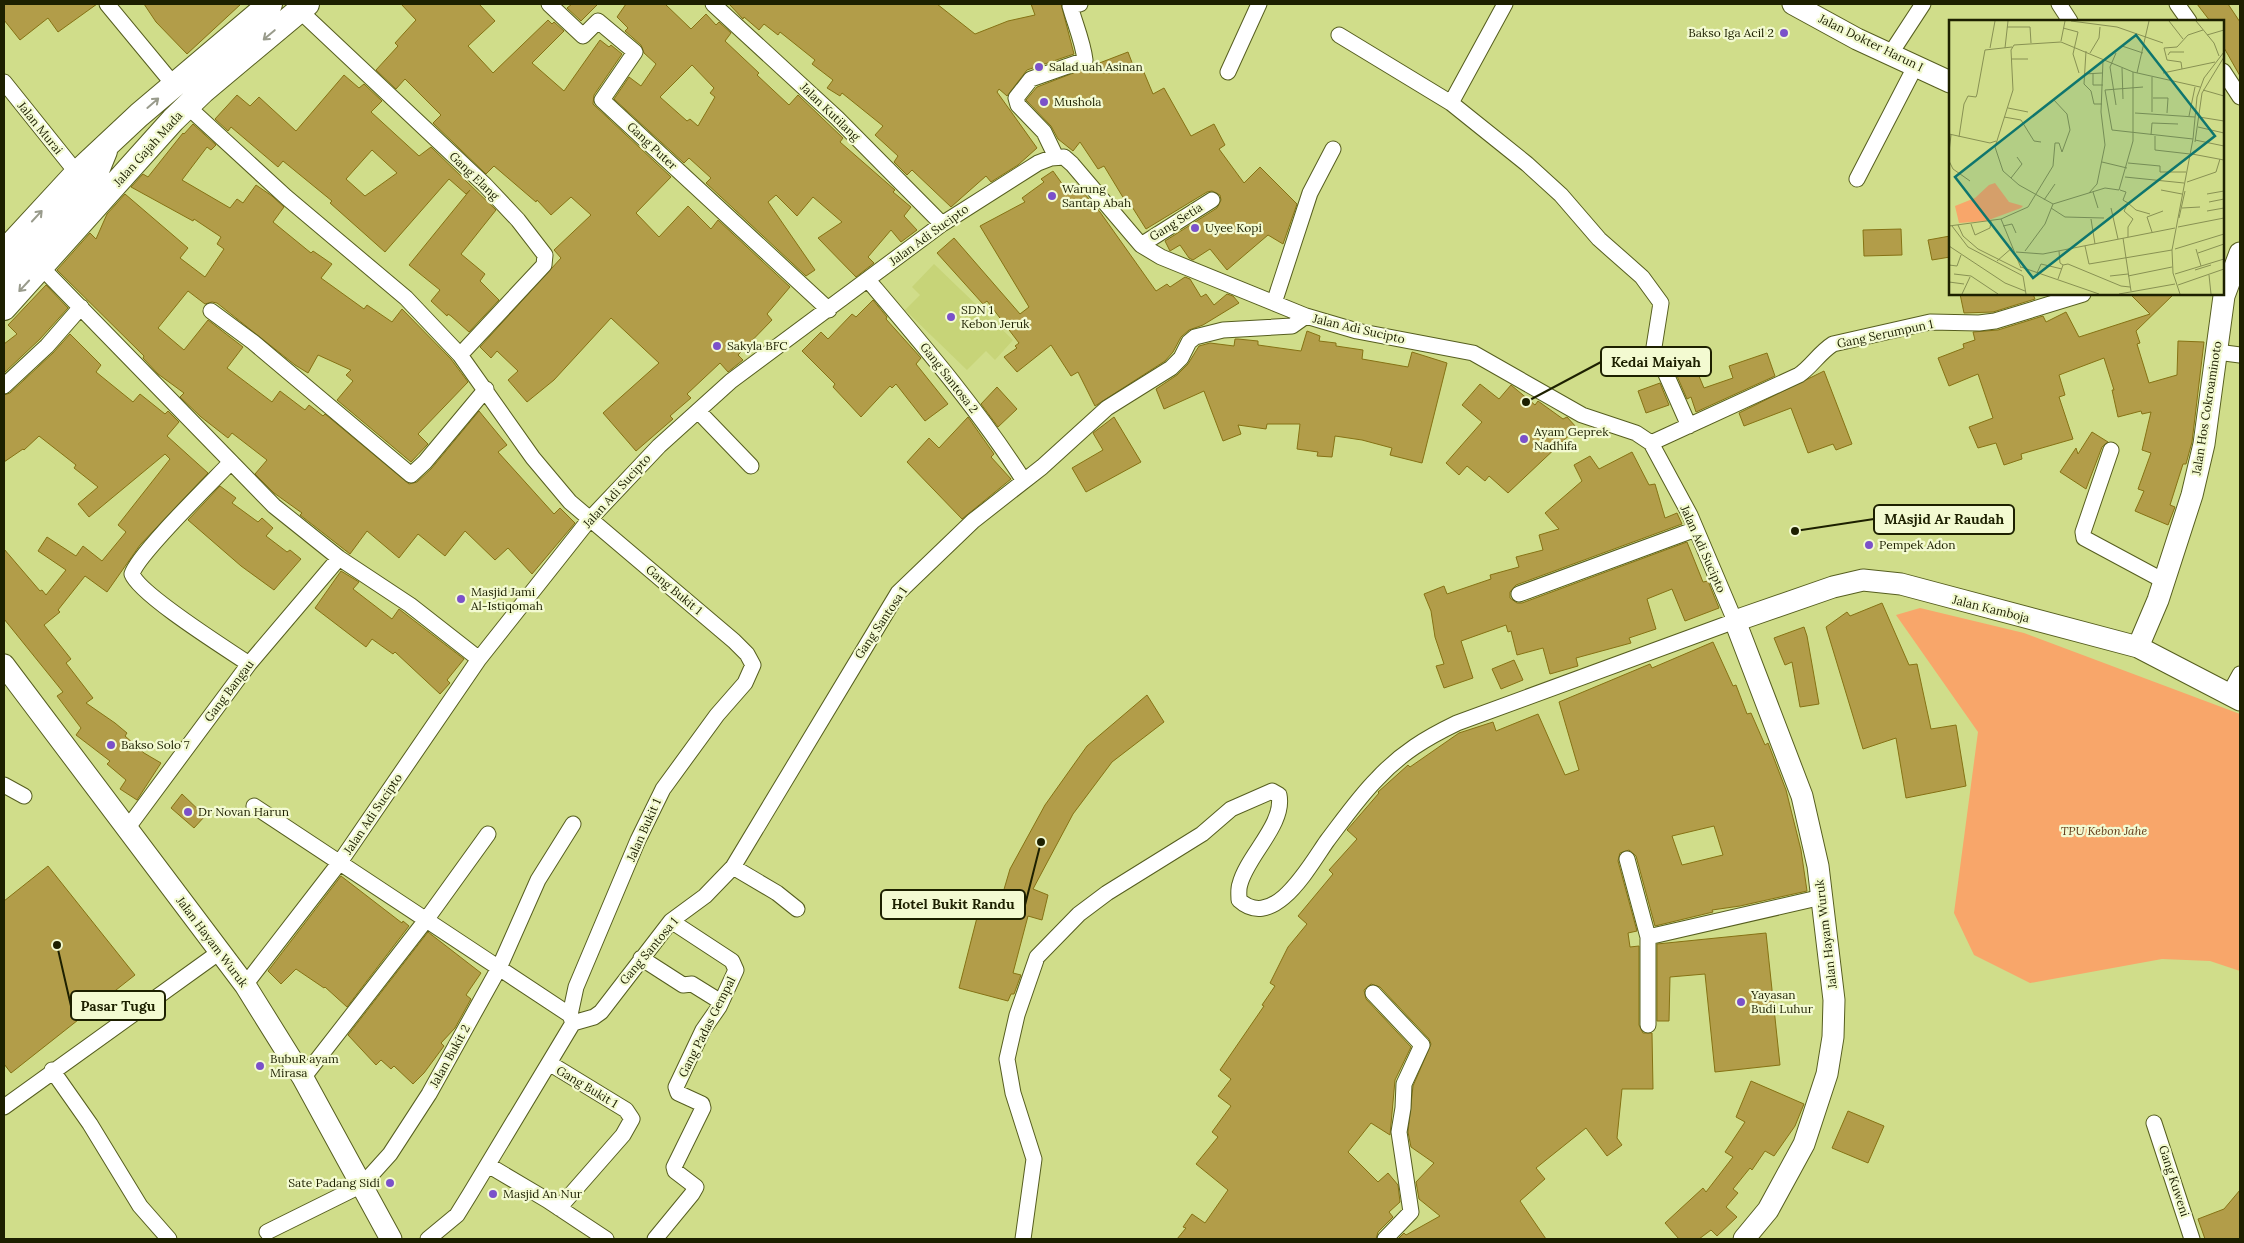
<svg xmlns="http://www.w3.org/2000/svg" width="2244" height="1243" viewBox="0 0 2244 1243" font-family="Lora,serif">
<rect width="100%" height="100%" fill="#d0dd8a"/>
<path fill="#c7d478" d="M934,264L1013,340L995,360L986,351L967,370L905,310L920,295L912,287Z"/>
<path fill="#f8a66a" d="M1920,608L2024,633L2240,714V971L2210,961L2162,959L2030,983L1974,955L1954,913L1978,732L1896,615Z"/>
<path fill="#b29d49" stroke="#867214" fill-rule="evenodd" d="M4,4H97L58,32L48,18L20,40L4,20Z
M144,4H241L187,54L156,22Z
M401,4H479L495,21L468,46L493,73L548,20L552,24L554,22L564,31L532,63L564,91L600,40L609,47L611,45L622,54L594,95L593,104L671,177L636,213L659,237L688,206L711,229L718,220L790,287L767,314L772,320L738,355L743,360L728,372L720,363L687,394L691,398L670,416L673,419L636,451L603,413L659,363L611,318L554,380L527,402L508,380L518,371L497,351L491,358L480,347L561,258L554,250L591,215L571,197L551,215L537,200L536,202L494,166L486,174L433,123L441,115L405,79L396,89L376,70L398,46L395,43L416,20Z
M572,4H598L581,21L567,8Z
M626,4H665L691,29L706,14L716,25L719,22L731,33L725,41L759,73L757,75L789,105L798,95L843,138L840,142L895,190L893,192L911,207L904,216L917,230L901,242L891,230L868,257L874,263L856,277L818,238L842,222L813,197L797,216L776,195L768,202L815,270L806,276L706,183L711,178L689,158L684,163L614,99L629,77L641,86L656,64L644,53L641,45L625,31L628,28L617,17ZM692,65L714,88L710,93L715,97L698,126L690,119L687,121L660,97Z
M729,4H937L975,34L1008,21L1035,15L1031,4H1061L1074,54L1027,70L1007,96L999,89L997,92L1037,148L1018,165L991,182L986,176L951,207L912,170L907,175L894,162L898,156L875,135L883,126L842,93L840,96L827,88L833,80L812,64L815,60L780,32L778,35L764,24L759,30L744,17L743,19Z
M2197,4H2228L2240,22V76L2223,46V21H2210Z
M1128,52L1136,73L1143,70L1153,94L1164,88L1191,136L1214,124L1225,145L1219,149L1244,183L1260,167L1297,204L1283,244L1268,235L1227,270L1210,249L1193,260L1189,258L1180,245L1170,251L1165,241L1217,208L1221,200L1220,195L1212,191L1207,192L1146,229L1129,202L1127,204L1104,166L1098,169L1080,142L1073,151L1058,139L1051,126L1026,100L1037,87Z
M344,75L359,88L364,84L382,101L371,112L419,156L431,147L496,210L461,254L485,274L480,281L499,300L469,332L451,316L448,314L447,316L431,301L440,290L409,265L470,190L466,194L449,179L385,252L330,203L332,201L283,161L278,167L231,127L228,131L215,119L237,95L250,106L259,97L296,131ZM372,150L397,173L365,196L346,179Z
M193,124L216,145L211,150L207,147L182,180L230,208L237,199L243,203L256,185L272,196L284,207L273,222L311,253L313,251L332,264L321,278L364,309L367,305L392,322L402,309L451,359L468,382L418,434L428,444L411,462L337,400L353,381L346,375L351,370L318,355L308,373L295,365L217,303L212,302L205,304L188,291L158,328L184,350L208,320L243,347L227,368L272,402L280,391L305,410L309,405L323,416L325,414L409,484L417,482L431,469L479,411L507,445L498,452L554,514L560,508L575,523L532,574L508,548L495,560L465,531L445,556L418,534L399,558L367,531L350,554L300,515L302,513L274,493L255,474L267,460L232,433L228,438L201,417L180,397L184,393L158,374L143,358L144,356L57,270L90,233L96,239L107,214L125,194L188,248L180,258L205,277L224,249L217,244L221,237L194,219L193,221L131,187L143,174L148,177L183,133L184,134Z
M1053,171L1068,192L1078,186L1100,212L1156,291L1167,284L1170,287L1185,277L1190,279L1201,297L1206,294L1214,305L1227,294L1233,296L1239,303L1203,325L1189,330L1181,337L1173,352L1165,361L1095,406L1078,372L1071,376L1051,345L1017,372L1004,357L1017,348L1015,346L1019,343L987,301L983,304L937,253L954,238L1020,314L1029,307L980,226L1025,202L1022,198L1044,182L1041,179Z
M1901,229L1902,255L1864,256L1863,230Z
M1950,236V257L1932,260L1928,240Z
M46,285L68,308L40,339L4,373V344L17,334L8,325Z
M1960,294H2033L2035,299L1993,312L1964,313Z
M2130,294H2174L2136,331L2140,343L2137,344L2149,383L2177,375L2178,341L2204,342L2192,442L2186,464H2183L2170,505L2175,507L2168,525L2135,511L2144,491L2138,489L2151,453L2142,450L2151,412L2142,414L2141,411L2118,417L2112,390H2114L2104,358L2059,375L2065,395L2059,397L2073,439L2021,454L2022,459L2004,465L1996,443L1978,448L1969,427L1993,418L1978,374L1949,386L1938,358L1964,348L1963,344L1975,340L1973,332L1998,330L2043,316L2046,322L2066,312L2079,337L2150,314Z
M873,300L887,317L886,319L921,358L916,364L948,404L925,421L896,384L892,388L890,386L861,417L833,387L835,384L802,351L821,332L828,339L852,314L856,317Z
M1307,331L1320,336L1319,341L1336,343V346L1363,350L1362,359L1408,367L1412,352L1447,363L1422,463L1390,455L1392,448L1362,440L1335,436L1332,457L1317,456L1318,452L1297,449L1300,424H1267L1266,429L1238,425L1241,434L1223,441L1204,391L1164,409L1156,389L1177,375L1188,364L1199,346L1210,343L1234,346L1235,339H1238L1258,341V345L1301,351Z
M70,334L101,365L96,372L133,402L140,394L165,414L168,411L179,422L167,436L208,473L140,545L107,592L85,576L58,610L60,612L44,625L71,659L66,663L93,698L86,703L115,723L127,733L125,736L144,753L161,763L137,800L120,789L126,780L107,764L110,761L76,735L81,728L57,696L63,692L4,619V549L40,591L42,590L46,595L66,570L38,551L47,537L76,556L83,546L102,561L126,532L118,525L170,459L165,454L89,517L78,504L98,487L74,468L76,465L39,436L24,450L23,449L4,462V395L10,393L53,353Z
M1767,353L1775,376L1696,412L1691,397L1687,399L1671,362L1690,355L1704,388L1733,378L1729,366Z
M1824,371L1852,444L1836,450L1833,444L1808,453L1791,408L1744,426L1739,413Z
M1660,383L1669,405L1646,413L1638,391Z
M1480,384L1499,399L1511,385L1535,405L1538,401L1563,419L1567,417L1577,428L1508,493L1489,476L1485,481L1467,466L1459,475L1446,463L1482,422L1462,405Z
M997,387L1017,409L998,427L981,404Z
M968,417L994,454L991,457L1011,479L962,519L907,462L929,438L939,448Z
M1114,417L1141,462L1086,492L1072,468L1103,450L1093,433Z
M2092,432L2108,442L2102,447L2086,489L2060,472L2076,448L2078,454Z
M1632,452L1649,485L1655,484L1665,518L1677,513L1682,524L1516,585L1510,592V598L1517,603H1522L1687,542L1703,582L1708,581L1719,608L1685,621L1672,589L1647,599L1656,629L1629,638L1631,643L1576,658L1578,666L1550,674L1543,648L1517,655L1511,631L1508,632L1506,625L1461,641L1473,678L1444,688L1436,666L1444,664L1435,637L1431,611L1424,594L1444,586L1447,594L1491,579L1490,575L1519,567L1516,557L1543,550L1539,535L1559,529L1545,513L1582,481L1574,465L1590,456L1599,469Z
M220,486L236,498L232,503L258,522L262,518L273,528L266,536L287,552L290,550L301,559L274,590L241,566L188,520Z
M341,571L359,582L353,589L392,619L399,609L464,659L447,680L450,683L440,694L395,652L393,654L372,639L366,647L315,608Z
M1882,603L1909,665L1917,664L1931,729L1956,725L1966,786L1906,798L1896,738L1863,749L1826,627L1847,612L1850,616Z
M1804,627L1807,636L1819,704L1800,707L1792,662L1785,665L1774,638Z
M1713,642L1733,686L1736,685L1747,714L1751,713L1765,745L1768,743L1786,790L1801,850L1807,891L1740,906L1712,910L1713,912L1655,926L1636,856L1629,850L1620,853L1618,861L1637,931L1628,933L1630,947L1639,946V1025L1643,1033H1652L1653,1089H1622L1617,1138L1622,1145L1607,1156L1586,1128L1536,1168L1545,1179L1520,1201L1546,1239H1398L1404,1233L1406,1235L1440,1216L1419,1199L1416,1182L1434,1163L1411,1147L1408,1132L1413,1086L1431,1044L1429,1039L1380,987L1371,984L1364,990L1366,999L1411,1047L1395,1080L1390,1135L1371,1123L1348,1152L1378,1182L1388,1173L1398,1185L1400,1202L1389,1212L1393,1217L1378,1232L1376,1239H1177L1186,1228L1183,1227L1192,1214L1205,1223L1228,1190L1196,1164L1218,1137L1212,1132L1231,1106L1218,1096L1231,1079L1220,1070L1264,1006L1262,1005L1275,986L1270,983L1288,947L1307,924L1298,916L1333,874L1329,870L1357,839L1347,830L1379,793L1378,792L1408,765L1410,767L1459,733L1493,722L1496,731L1538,714L1565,775L1579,770L1559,702L1650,664L1652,668ZM1714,826L1723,855L1682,865L1672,836Z
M1514,660L1523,680L1501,689L1492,669Z
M1147,695L1164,722L1112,762L1073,814L1033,889L1048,895L1042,920L1028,916L1013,973L1021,975L1014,994H1011L1008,1001L959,988L982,898L1000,903L1010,869L1045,805L1087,746Z
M182,794L205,816L194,828L171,808Z
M48,866L135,975L11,1073L4,1064V901Z
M341,876L402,923L403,921L409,926L347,1007L325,987L324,988L296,969L281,984L268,971Z
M428,932L481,973L466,995L471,999L455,1028L441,1043L444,1046L424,1073L413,1084L394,1066L391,1069L381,1060L376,1065L348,1035Z
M1766,933L1780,1065L1715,1072L1705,974L1670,977L1669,1021H1657V944Z
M1751,1081L1804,1104L1795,1126L1774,1156L1765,1151L1752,1170L1750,1168L1733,1189L1738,1193L1726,1207L1737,1217L1717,1236L1711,1230L1699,1239H1679L1665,1223L1703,1188L1706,1192L1733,1157L1725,1152L1745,1122L1736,1117Z
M1848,1111L1884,1126L1868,1163L1832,1148Z
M2240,1190V1239H2205L2198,1219L2224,1209Z"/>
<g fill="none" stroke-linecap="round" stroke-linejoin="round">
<defs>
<path id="street" d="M107,4L174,85
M549,4L583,36L598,21L635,52L602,100L829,310
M713,4L837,118L942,224
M2059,4L2070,21
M2177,4L2189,21
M299,10L485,185L518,220L545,255L544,265L460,355
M1339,35L1451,103L1527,164L1561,195L1599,239L1642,277L1661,303L1654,347L1689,426
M1891,53L1923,4
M2223,71L2240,97
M1228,72L1259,4
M4,82L77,173
M1451,103L1505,4
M187,106L286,197L406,298L460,355L533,458L570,502L734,641L747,654L753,665L745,683L717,715L663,789L638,840L576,987L570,1015
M1056,157L1044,132L1018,105L1016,98L1031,79L1085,60C1083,42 1075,24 1070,6L1080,4
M1857,179L1916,65
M1141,245L1212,200
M42,268L274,506L339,558L410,605L479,659
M868,280C923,345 978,409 1024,481
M1274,303L1310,193L1333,149
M211,311L253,342L411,475L425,462L486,389
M2217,352L2240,355
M4,386L47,346L81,307
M698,411L751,466
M1651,443L1799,375C1812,366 1819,353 1833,344L1930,322L1979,323L1995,321L2083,294
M2111,450L2083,532L2084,538L2164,581
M230,463C212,482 137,555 132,574C140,595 227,649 249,664
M1519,594L1696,529
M2229,694L2240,674
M4,785L24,796
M254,806L570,1015L573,1023
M126,830L249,664L339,558
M1627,859L1648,937
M733,867L777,893L797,909
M641,958L683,985L692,984L721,1002
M245,985L340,862L479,659L589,520L659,446L731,381L942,224L1038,163L1051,158L1064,157L1072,164L1141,245L1161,257L1306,316L1357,331L1473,353L1582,415L1636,433L1651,443L1690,515L1735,621L1457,723C1426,738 1401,753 1377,779C1359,797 1343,820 1327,841C1310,865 1274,932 1239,900C1239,895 1238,889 1240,884C1247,856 1285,824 1279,795L1272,791L1231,809L1202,834L1107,893L1079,914L1037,957L1017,1015L1007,1059L1013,1093L1034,1159L1023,1239
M1373,993L1422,1045L1404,1084L1403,1108L1399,1132L1411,1212L1385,1239
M573,1023L594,1017L601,1012L671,921L705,896L733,867L898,593L973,521L1042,467L1107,408L1171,368L1181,358L1189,342L1195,337L1223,330L1292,326L1306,316
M1648,1025V937L1822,897
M549,1063L626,1110L632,1119L623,1135L559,1208
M52,1070L90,1124L140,1206L169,1239
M303,1078L426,920L488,834
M4,1107L221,951
M2154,1123L2192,1239
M488,1165L547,1200L606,1239
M267,1232L362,1185L390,1154L429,1094L499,968L538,880L573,824
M428,1239L457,1215L470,1194L573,1023
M655,1239L692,1194L696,1187L675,1171L674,1167L703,1108L702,1104L678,1093L676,1087L703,1030L719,1007L736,970L732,961L671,921"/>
<path id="secondary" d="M1793,4L1857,39L1950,82
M2138,647L2158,600L2192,495L2204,444L2224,296L2240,253
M4,665L245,985L303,1078L391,1239
M1744,1239L1768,1210L1804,1144L1827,1074L1833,1037L1834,1000L1818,866L1802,796L1735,621L1833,587L1863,580L1901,584L2138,647L2240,700"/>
<path id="primary" d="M4,252L77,173L139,115L270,4
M4,279L92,183L105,151
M4,308L173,120L203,91L307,4"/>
</defs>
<use href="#street" stroke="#565e1f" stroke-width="17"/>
<use href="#secondary" stroke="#565e1f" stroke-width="23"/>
<use href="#primary" stroke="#565e1f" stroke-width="26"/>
<use href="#street" stroke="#fff" stroke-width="15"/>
<use href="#secondary" stroke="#fff" stroke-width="21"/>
<use href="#primary" stroke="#fff" stroke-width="24"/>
</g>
<defs><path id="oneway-shaft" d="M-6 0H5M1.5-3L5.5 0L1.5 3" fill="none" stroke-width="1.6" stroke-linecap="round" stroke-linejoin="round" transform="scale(1.25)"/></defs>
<g stroke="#999b8c">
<use href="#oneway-shaft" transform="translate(269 35) rotate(140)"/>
<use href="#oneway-shaft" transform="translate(153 103) rotate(-41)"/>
<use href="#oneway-shaft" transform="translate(37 216) rotate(-47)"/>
<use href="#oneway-shaft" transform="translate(24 286) rotate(133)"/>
</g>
<g fill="#7b51ca" stroke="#f3fad1" stroke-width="2">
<circle cx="1784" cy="33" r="5"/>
<circle cx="1039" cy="67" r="5"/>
<circle cx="1044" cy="102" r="5"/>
<circle cx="1052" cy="196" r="5"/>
<circle cx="1195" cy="228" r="5"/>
<circle cx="951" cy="317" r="5"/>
<circle cx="717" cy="346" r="5"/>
<circle cx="1524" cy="439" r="5"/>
<circle cx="1869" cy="545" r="5"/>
<circle cx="461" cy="599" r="5"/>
<circle cx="111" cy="745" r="5"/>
<circle cx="188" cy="812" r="5"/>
<circle cx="1741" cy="1002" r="5"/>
<circle cx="260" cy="1066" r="5"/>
<circle cx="390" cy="1183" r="5"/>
<circle cx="493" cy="1194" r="5"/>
</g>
<g text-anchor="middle" stroke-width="4.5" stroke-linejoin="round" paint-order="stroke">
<g font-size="12" fill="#1d2000" stroke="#f3fad1" text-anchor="start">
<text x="1774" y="37" text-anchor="end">Bakso Iga Acil 2</text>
<text x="1049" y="71">Salad uah Asinan</text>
<text x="1054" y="106">Mushola</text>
<text x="1062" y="193">Warung<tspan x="1062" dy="14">Santap Abah</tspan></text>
<text x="1205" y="232">Uyee Kopi</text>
<text x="961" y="314">SDN 1<tspan x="961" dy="14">Kebon Jeruk</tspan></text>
<text x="727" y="350">Sakyla BFC</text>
<text x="1534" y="436">Ayam Geprek<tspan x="1534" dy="14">Nadhifa</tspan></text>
<text x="1879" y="549">Pempek Adon</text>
<text x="471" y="596">Masjid Jami<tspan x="471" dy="14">Al-Istiqomah</tspan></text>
<text x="121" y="749">Bakso Solo 7</text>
<text x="198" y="816">Dr Novan Harun</text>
<text x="1751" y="999">Yayasan<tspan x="1751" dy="14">Budi Luhur</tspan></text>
<text x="270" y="1063">BubuR ayam<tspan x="270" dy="14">Mirasa</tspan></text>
<text x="380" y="1187" text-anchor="end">Sate Padang Sidi</text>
<text x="503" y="1198">Masjid An Nur</text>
</g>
<g font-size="12" fill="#1d2000" stroke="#f3fad1">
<text transform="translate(1871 43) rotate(26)" y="4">Jalan Dokter Harun I</text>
<text transform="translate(830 112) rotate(44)" y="4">Jalan Kutilang</text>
<text transform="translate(40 128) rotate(51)" y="4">Jalan Murai</text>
<text transform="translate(652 146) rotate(43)" y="4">Gang Puter</text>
<text transform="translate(148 149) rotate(-48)" y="4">Jalan Gajah Mada</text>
<text transform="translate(474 176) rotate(44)" y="4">Gang Elang</text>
<text transform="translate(1176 222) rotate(-32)" y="4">Gang Setia</text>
<text transform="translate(929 235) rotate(-36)" y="4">Jalan Adi Sucipto</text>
<text transform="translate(1359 329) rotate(13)" y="4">Jalan Adi Sucipto</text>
<text transform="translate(1885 334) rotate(-12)" y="4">Gang Serumpun 1</text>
<text transform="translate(949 378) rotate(52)" y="4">Gang Santosa 2</text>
<text transform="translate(2207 408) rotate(-81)" y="4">Jalan Hos Cokroaminoto</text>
<text transform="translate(617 491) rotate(-48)" y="4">Jalan Adi Sucipto</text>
<text transform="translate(1703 549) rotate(66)" y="4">Jalan Adi Sucipto</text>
<text transform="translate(674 590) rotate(40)" y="4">Gang Bukit 1</text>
<text transform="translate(1991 609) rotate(14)" y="4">Jalan Kamboja</text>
<text transform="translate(881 623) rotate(-56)" y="4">Gang Santosa 1</text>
<text transform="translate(229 691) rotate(-53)" y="4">Gang Bangau</text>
<text transform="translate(373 814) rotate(-56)" y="4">Jalan Adi Sucipto</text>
<text transform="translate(644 830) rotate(-66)" y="4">Jalan Bukit 1</text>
<text transform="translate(1826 934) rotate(-97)" y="4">Jalan Hayam Wuruk</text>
<text transform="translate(212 942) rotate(53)" y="4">Jalan Hayam Wuruk</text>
<text transform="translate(649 951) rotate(-50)" y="4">Gang Santosa 1</text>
<text transform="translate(707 1027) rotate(-63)" y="4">Gang Padas Gempal</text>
<text transform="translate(450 1056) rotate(-61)" y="4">Jalan Bukit 2</text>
<text transform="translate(587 1087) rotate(31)" y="4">Gang Bukit 1</text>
<text transform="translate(2174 1181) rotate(72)" y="4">Gang Kuweni</text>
</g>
<g font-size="12" font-style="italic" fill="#613818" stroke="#f3fad1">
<text x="2104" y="835">TPU Kebon Jahe</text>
</g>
</g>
<g transform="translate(1949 20)">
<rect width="275" height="275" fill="#d0dd8a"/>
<path d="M46,163L60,182L74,186L72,188L37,201L10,203L6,186L26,178L40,165Z" fill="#f8a66a"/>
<path fill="none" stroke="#889153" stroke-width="1" d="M122,1L168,7L214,23M220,1L234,19M247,1L265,23L270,36M58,7H81L82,23M114,8L129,12L124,34L130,53M258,15L275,10M112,21L116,1M173,26L194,33M41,28L46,1M56,28L59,1M137,31L135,64L142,71L145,84H153M141,33L150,18L151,7M167,33L161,47L167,85M219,35L221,32H235M62,39H79M173,48L174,79M233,49L232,42L218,40L215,28L228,27L239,15L254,10M184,52V121L170,170L156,168L104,184L70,165L54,151L46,127L64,70L62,30L65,25L112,22L184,52L251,67M188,53L200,1M214,53L266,42M135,54L153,53M144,54V65H154M156,70L163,110L244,119M156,70L194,67M254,70L275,76M204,78H219L218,93M59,88L79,92M203,92V57M186,93L246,97M240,96L246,67M55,97L72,100L85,121L92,122M250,97L275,101M249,107L275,113M0,114L41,123L47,121M202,115L203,103L229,104M206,116V130L241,134M10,117L15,84L19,76L27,77L28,74L36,30L63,27M246,120L275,126M246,122L253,73L275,37M0,132L2,115M243,134L275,140M0,141L4,149L21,161M153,142L178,148M179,143L211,146V152H237M176,157L235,163M62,158L73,144L68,137M238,162L267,152L271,139M171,170L177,172L174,180L179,183L175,191L184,199L179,207V217M212,170L233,174M144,172L149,188M140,173L148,164L156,125L152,92L154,40M258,174L275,171M95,180L106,164M260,182L275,179M179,183L187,190L201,194M102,188L116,197L155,198M162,188L169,219M233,188L251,187M258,191L275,188M230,198L236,171M52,199L72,248M142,199L146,224M22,204L26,215L41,208L42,201M9,205L14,216L29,229L73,251M0,206L52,199L79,187L104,146L106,123H110L113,132L121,110L118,94L104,79M3,206L19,227L74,256M54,206L63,204L67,213M229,207L275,198M203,212L198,197L214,191M174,218L182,271M0,226L56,263L76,271M136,226L140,244L223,230M226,229L275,214M247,229L252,246M76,231L96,204L104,184M110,231L111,243L114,245M67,232L94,234L226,208M249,233L275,224M48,241L64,227M0,245L8,246L12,235M72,247L150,274M246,250L262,245M88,253L92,244L113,249M5,254L22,256L49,274M226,254L275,239M260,255L262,274M74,256L77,274M161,256L179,254M179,256L223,247M109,259L114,245L119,244L172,266L181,267M0,262L15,264M229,265L275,249M13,274L21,257M170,274L226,264M231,274L224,253L223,230L244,119L248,77L255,58L275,32"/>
<path fill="#0f766e" fill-opacity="0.15" stroke="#0f766e" stroke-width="2.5" d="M187,15L266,116L84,258L6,157Z"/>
<rect width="275" height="275" fill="none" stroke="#1d2000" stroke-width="2.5"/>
</g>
<path fill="none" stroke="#1d2000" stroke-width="2" d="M1526 402L1601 362M1795 531L1874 519M1041 842L1025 905M57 945L71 1006"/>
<g fill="#1d2000" stroke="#f3fad1" stroke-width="2">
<circle cx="1526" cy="402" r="5"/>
<circle cx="1795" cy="531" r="5"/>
<circle cx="1041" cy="842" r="5"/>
<circle cx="57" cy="945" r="5"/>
</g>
<g fill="#f3fad1" stroke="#1d2000" stroke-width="2">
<rect x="1601" y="347" width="110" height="29" rx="5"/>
<rect x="1874" y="505" width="140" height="29" rx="5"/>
<rect x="881" y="890" width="144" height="29" rx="5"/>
<rect x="71" y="991" width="94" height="29" rx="5"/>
</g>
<g font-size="14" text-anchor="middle" font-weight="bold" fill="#1d2000">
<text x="1656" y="367">Kedai Maiyah</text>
<text x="1944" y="524">MAsjid Ar Raudah</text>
<text x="953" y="909">Hotel Bukit Randu</text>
<text x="118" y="1011">Pasar Tugu</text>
</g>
<rect width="2244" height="1243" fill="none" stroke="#1d2000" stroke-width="10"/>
</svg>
